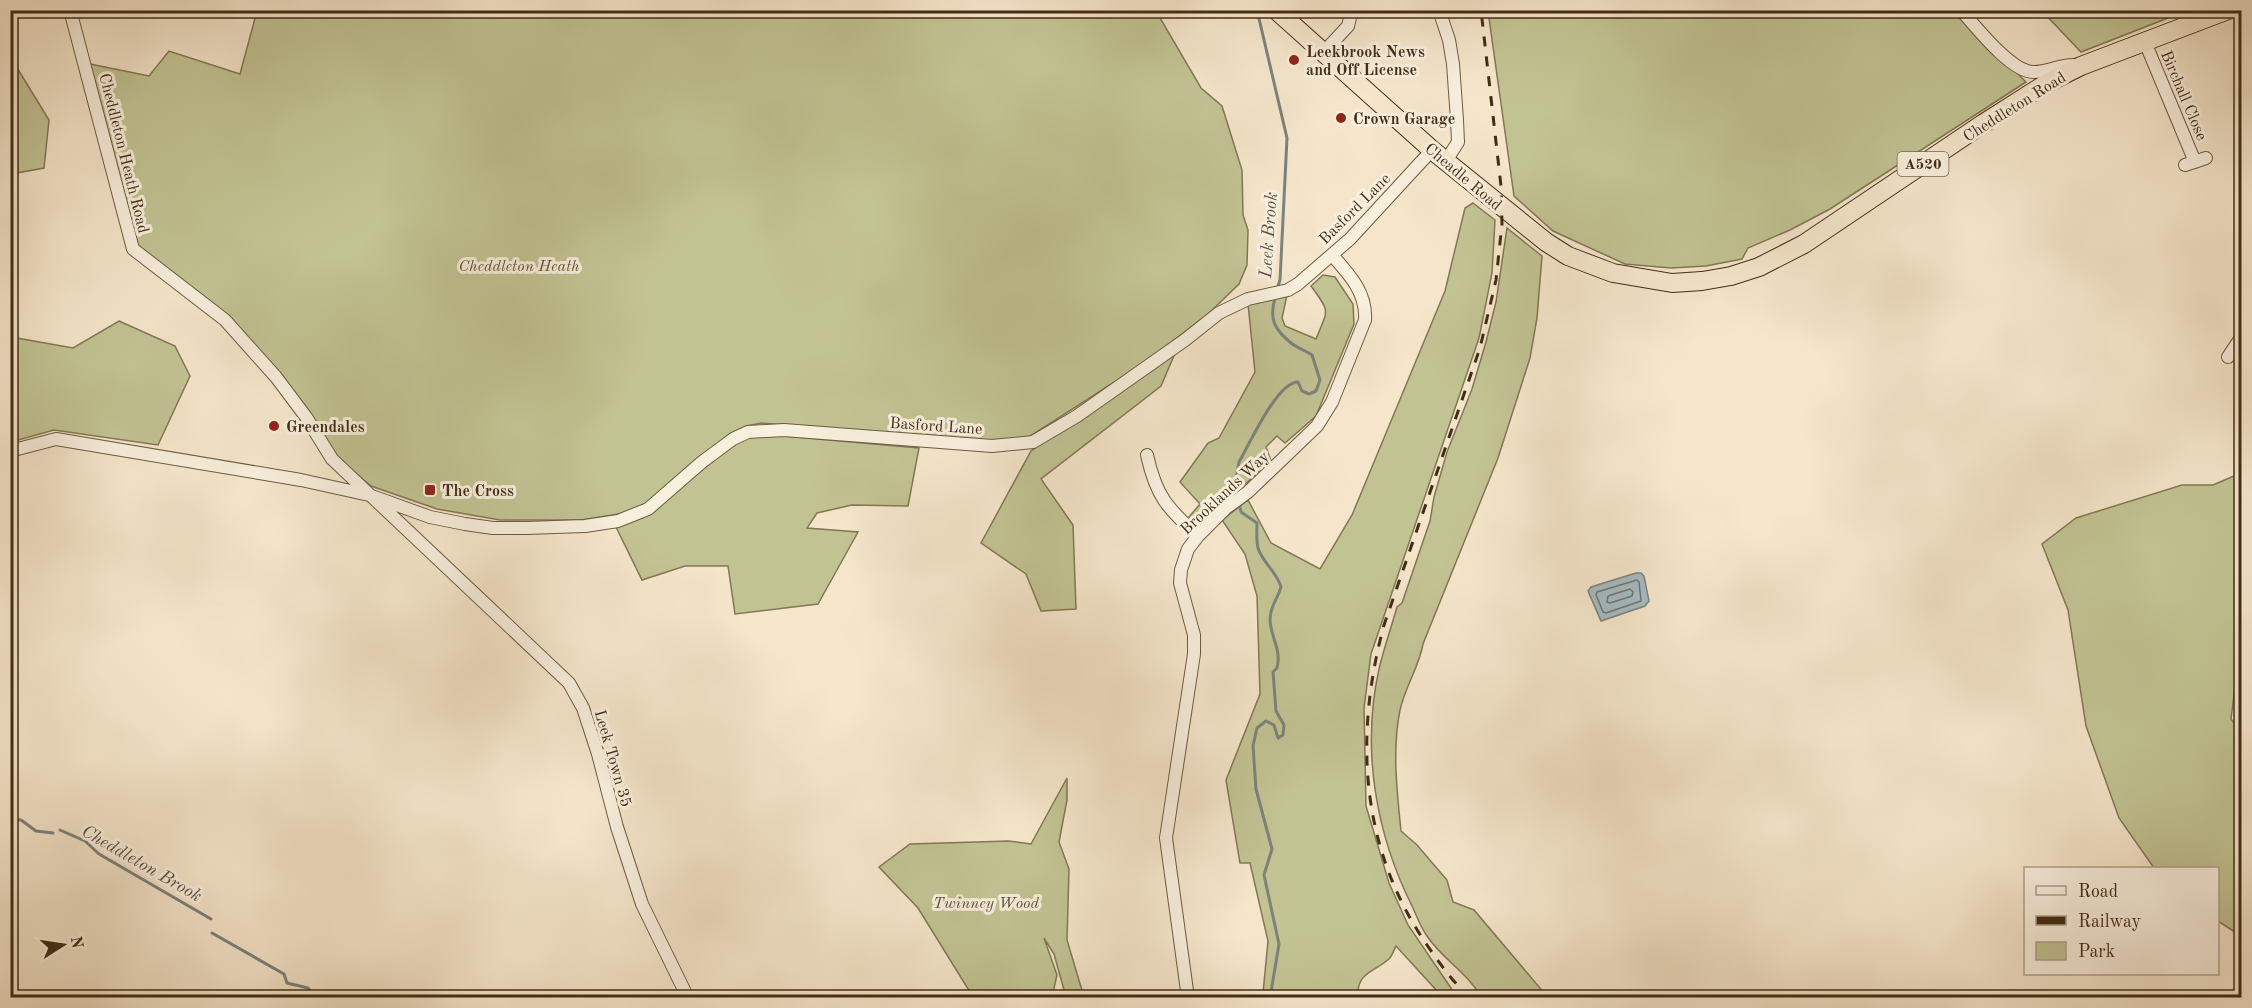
<svg xmlns="http://www.w3.org/2000/svg" width="2252" height="1008" viewBox="0 0 2252 1008" font-family="'Old Standard TT',serif">
<rect width="100%" height="100%" fill="#f5e6cb"/>
<filter id="stains"><feTurbulence type="fractalNoise" baseFrequency=".00333" numOctaves="4"/><feColorMatrix values="0 0 0 0 .2 0 0 0 0 .09 0 0 0 0 .02 0 0 0 .5 -.17"/></filter>
<radialGradient id="worn" r=".72"><stop offset=".6" stop-color="#630" stop-opacity="0"/><stop offset="1" stop-color="#630" stop-opacity=".3"/></radialGradient>
<path fill="#c2c393" stroke="#827854" stroke-width="1.5" d="M257,11H1156L1201,88L1222,106L1242,170L1243,215L1248,230L1247,265L1239,284L1207,315L1141,365L1029,437L987,442L762,423L746,426L731,433L646,504L619,514L581,520H500L437,509L371,486L335,456L281,377L136,245L90,64L149,76L169,51L240,74Z
M1488,11H1956L2026,82L1830,209L1790,230L1748,248L1742,259L1706,266L1671,268L1625,264L1553,231L1514,196Z
M2042,11H2186L2081,52Z
M11,58L49,120L44,168L11,174Z
M1473,203L1495,220L1492,273L1479,338L1371,654L1364,708L1366,806L1389,883L1408,925L1453,991L1460,997H1440L1438,992L1396,946C1394,950 1392,956 1389,959C1376,971 1356,972 1358,997H1253L1263,993L1268,941L1250,863H1240L1226,780L1260,694L1257,596L1245,554L1222,520L1248,500L1271,543L1320,569L1352,515L1445,291L1465,208Z
M1507,228L1542,256L1537,318L1530,358L1498,458L1423,644C1419,667 1405,687 1400,710C1392,749 1397,792 1401,831L1417,845L1447,880L1453,902L1474,910L1545,994L1552,997H1481C1467,972 1442,959 1427,936C1421,928 1417,917 1413,908C1376,835 1361,750 1379,669C1384,648 1391,628 1397,607L1402,603L1430,521L1434,497L1447,452L1472,389L1486,342L1496,302Z
M1323,275L1335,277L1353,304L1354,324L1316,416L1285,443L1277,436L1266,447L1271,461L1206,519L1196,524L1191,523L1189,517L1200,504L1180,482L1208,443L1219,438L1255,372L1248,304L1287,295L1282,318L1285,326L1316,339C1328,309 1331,313 1311,286Z
M119,321L175,346L190,376L158,445L54,430L11,442V337L73,348Z
M1176,351L1161,386L1041,479L1073,525L1076,609L1041,611L1026,574L981,543L1031,451Z
M784,436L919,448L908,506L852,505L817,513L807,528L858,532L818,604L735,614L728,566H685L642,580L616,527L644,517L734,444L751,437Z
M2241,473L2242,684L2235,687L2231,719L2241,732V936L2218,921V868H2154L2119,818L2086,726L2068,610L2042,544L2076,518L2182,485H2213Z
M1067,778V800L1059,842L1069,869L1067,940L1084,997H1066L1054,954L1044,938L1057,975L1052,997H973L918,908L879,867L910,844L1009,841L1031,844Z"/>
<path fill="#a3bcc3" stroke="#7c837d" stroke-width="1.5" d="M1636,573H1641L1644,576L1649,601L1645,606L1601,621L1588,591L1591,587Z"/>
<g fill="none" stroke-linecap="round" stroke-linejoin="round">
<path stroke="#72746c" stroke-width="1.5" d="M1637,580L1639,582L1641,601L1606,613L1603,612L1596,595L1597,592Z
M1630,589L1633,592L1632,596L1610,603L1607,602L1608,596Z"/>
<path stroke="#7c837d" stroke-width="3" d="M1257,10L1287,138L1280,280L1277,289
M1237,494V473L1239,462C1249,445 1277,382 1298,382L1302,391L1309,394L1316,391L1320,380L1312,355C1305,350 1297,348 1291,343C1274,329 1269,319 1275,298
M1239,503L1241,512L1257,523C1257,531 1256,540 1258,548C1262,562 1277,572 1281,587C1278,599 1271,603 1270,619C1270,636 1282,650 1277,668L1273,672L1276,711L1284,725L1283,735L1278,738L1274,725L1266,721L1257,728L1253,746L1256,789L1272,849L1264,875L1279,944L1270,998
M10,819L21,820L36,831L53,833
M60,830L85,841L99,854L211,919
M212,933L284,974L287,983L308,988L316,998"/>
<defs>
<path id="minor" d="M70,10L133,249L225,320L276,377L306,417L332,459L569,683L583,708L598,754L617,827L642,904L688,998
M1439,10L1449,40L1453,64L1457,120L1458,142L1446,161
M1961,10C1976,27 2012,73 2034,72C2048,72 2061,64 2075,65
M2145,42L2195,162
M1323,53L1348,26L1352,10
M2185,165L2206,158
M2228,357L2242,336
M10,451L56,439L301,480L369,495L430,517L465,524L493,528H526L585,526L618,521L648,509L702,462L733,439L748,432L784,430L992,446L1033,442L1077,416L1185,340L1219,313L1248,299L1288,290L1298,284L1350,239L1432,150
M1147,455C1156,496 1167,508 1198,536
M1188,998L1166,838L1194,654V635L1180,583L1181,570L1188,549L1198,536L1226,508L1248,492L1317,426L1332,402L1365,320C1367,293 1349,274 1332,255"/>
<path id="highway" d="M1276,10L1432,150L1546,242L1568,256L1613,273L1672,283L1702,281L1731,276L1759,267L1804,244L1984,123L2047,83L2081,66L2228,10"/>
</defs>
<use href="#minor" stroke="#6e5b42" stroke-width="14"/>
<use href="#highway" stroke="#412d15" stroke-width="20"/>
<use href="#minor" stroke="#f8efdd" stroke-width="12"/>
<use href="#highway" stroke="#f5e6cb" stroke-width="18"/>
<path stroke="#412d15" stroke-width="3" stroke-dasharray="10 10" stroke-linecap="butt" d="M1470,998C1453,982 1440,964 1427,945C1360,848 1354,736 1384,625L1480,348L1496,280L1502,224L1501,186L1481,10"/>
</g>
<g fill="#8f2418" stroke="#f8efdd" stroke-width="2">
<circle cx="1294" cy="60" r="6"/>
<circle cx="1341" cy="118" r="6"/>
<circle cx="274" cy="426" r="6"/>
<rect x="424" y="484" width="12" height="12" rx="3"/>
</g>
<g text-anchor="middle" stroke-width="6" stroke-linejoin="round" paint-order="stroke">
<rect fill="#f8efdd" stroke="#786751" stroke-width="1.5" x="1897.5" y="152" width="51" height="24" rx="4.5"/>
<g font-size="15" font-weight="bold" fill="#412d15">
<text x="1923" y="169">A520</text>
</g>
<g font-size="16" font-weight="bold" fill="#412d15" stroke="#f8efdd" text-anchor="start">
<text x="1306" y="57">Leekbrook News<tspan x="1306" dy="18">and Off License</tspan></text>
<text x="1353" y="124">Crown Garage</text>
<text x="286" y="432">Greendales</text>
<text x="442" y="496">The Cross</text>
</g>
<g font-size="16" fill="#412d15" stroke="#f8efdd">
<text transform="translate(2185 95) rotate(67)" y="6">Birchall Close</text>
<text transform="translate(2014 106) rotate(-32)" y="6">Cheddleton Road</text>
<text transform="translate(125 153) rotate(76)" y="6">Cheddleton Heath Road</text>
<text transform="translate(1464 176) rotate(40)" y="6">Cheadle Road</text>
<text transform="translate(1354 208) rotate(-45)" y="6">Basford Lane</text>
<text transform="translate(936 425) rotate(4)" y="6">Basford Lane</text>
<text transform="translate(1224 492) rotate(-43)" y="6">Brooklands Way</text>
<text transform="translate(614 758) rotate(74)" y="6">Leek Town 35</text>
</g>
<g font-size="16" font-style="italic" fill="#615234" stroke="#f8efdd">
<text x="519" y="271">Cheddleton Heath</text>
<text x="986" y="908">Twinney Wood</text>
</g>
<g font-size="18" font-style="italic" fill="#5a5140" stroke="#f8efdd">
<text transform="translate(1268 235) rotate(-86)" y="6">Leek Brook</text>
<text transform="translate(142 863) rotate(30)" y="6">Cheddleton Brook</text>
</g>
</g>
<rect width="2252" height="1008" fill="none" stroke="#f5e6cb" stroke-width="36"/>
<rect x="12" y="12" width="2228" height="984" fill="none" stroke="#412d15" stroke-width="3"/>
<rect x="18" y="18" width="2216" height="972" fill="none" stroke="#412d15" stroke-width="1.5"/>
<rect x="2024" y="867" width="195" height="108" fill="#f8efdd" stroke="#afa18d" stroke-width="1.5"/>
<rect x="2036" y="886" width="30" height="9" fill="#f8efdd" stroke="#afa18d" stroke-width="1.5"/>
<text x="2078" y="897" font-size="18" fill="#412d15">Road</text>
<rect x="2036" y="916" width="30" height="9" fill="#412d15" stroke="#afa18d" stroke-width="1.5"/>
<text x="2078" y="927" font-size="18" fill="#412d15">Railway</text>
<rect x="2036" y="942" width="30" height="18" fill="#c2c393" stroke="#afa18d" stroke-width="1.5"/>
<text x="2078" y="957" font-size="18" fill="#412d15">Park</text>
<g transform="translate(63 945) rotate(78)" stroke="#f8efdd" stroke-width="4.5" paint-order="stroke">
<path d="M0-4.5L10 22L0 15L-10 22Z" fill="#412d15"/>
<text y="-9" font-size="16" font-weight="bold" text-anchor="middle" fill="#412d15">N</text>
</g>
<rect width="100%" height="100%" filter="url(#stains)"/>
<rect width="100%" height="100%" fill="url(#worn)"/>
</svg>
